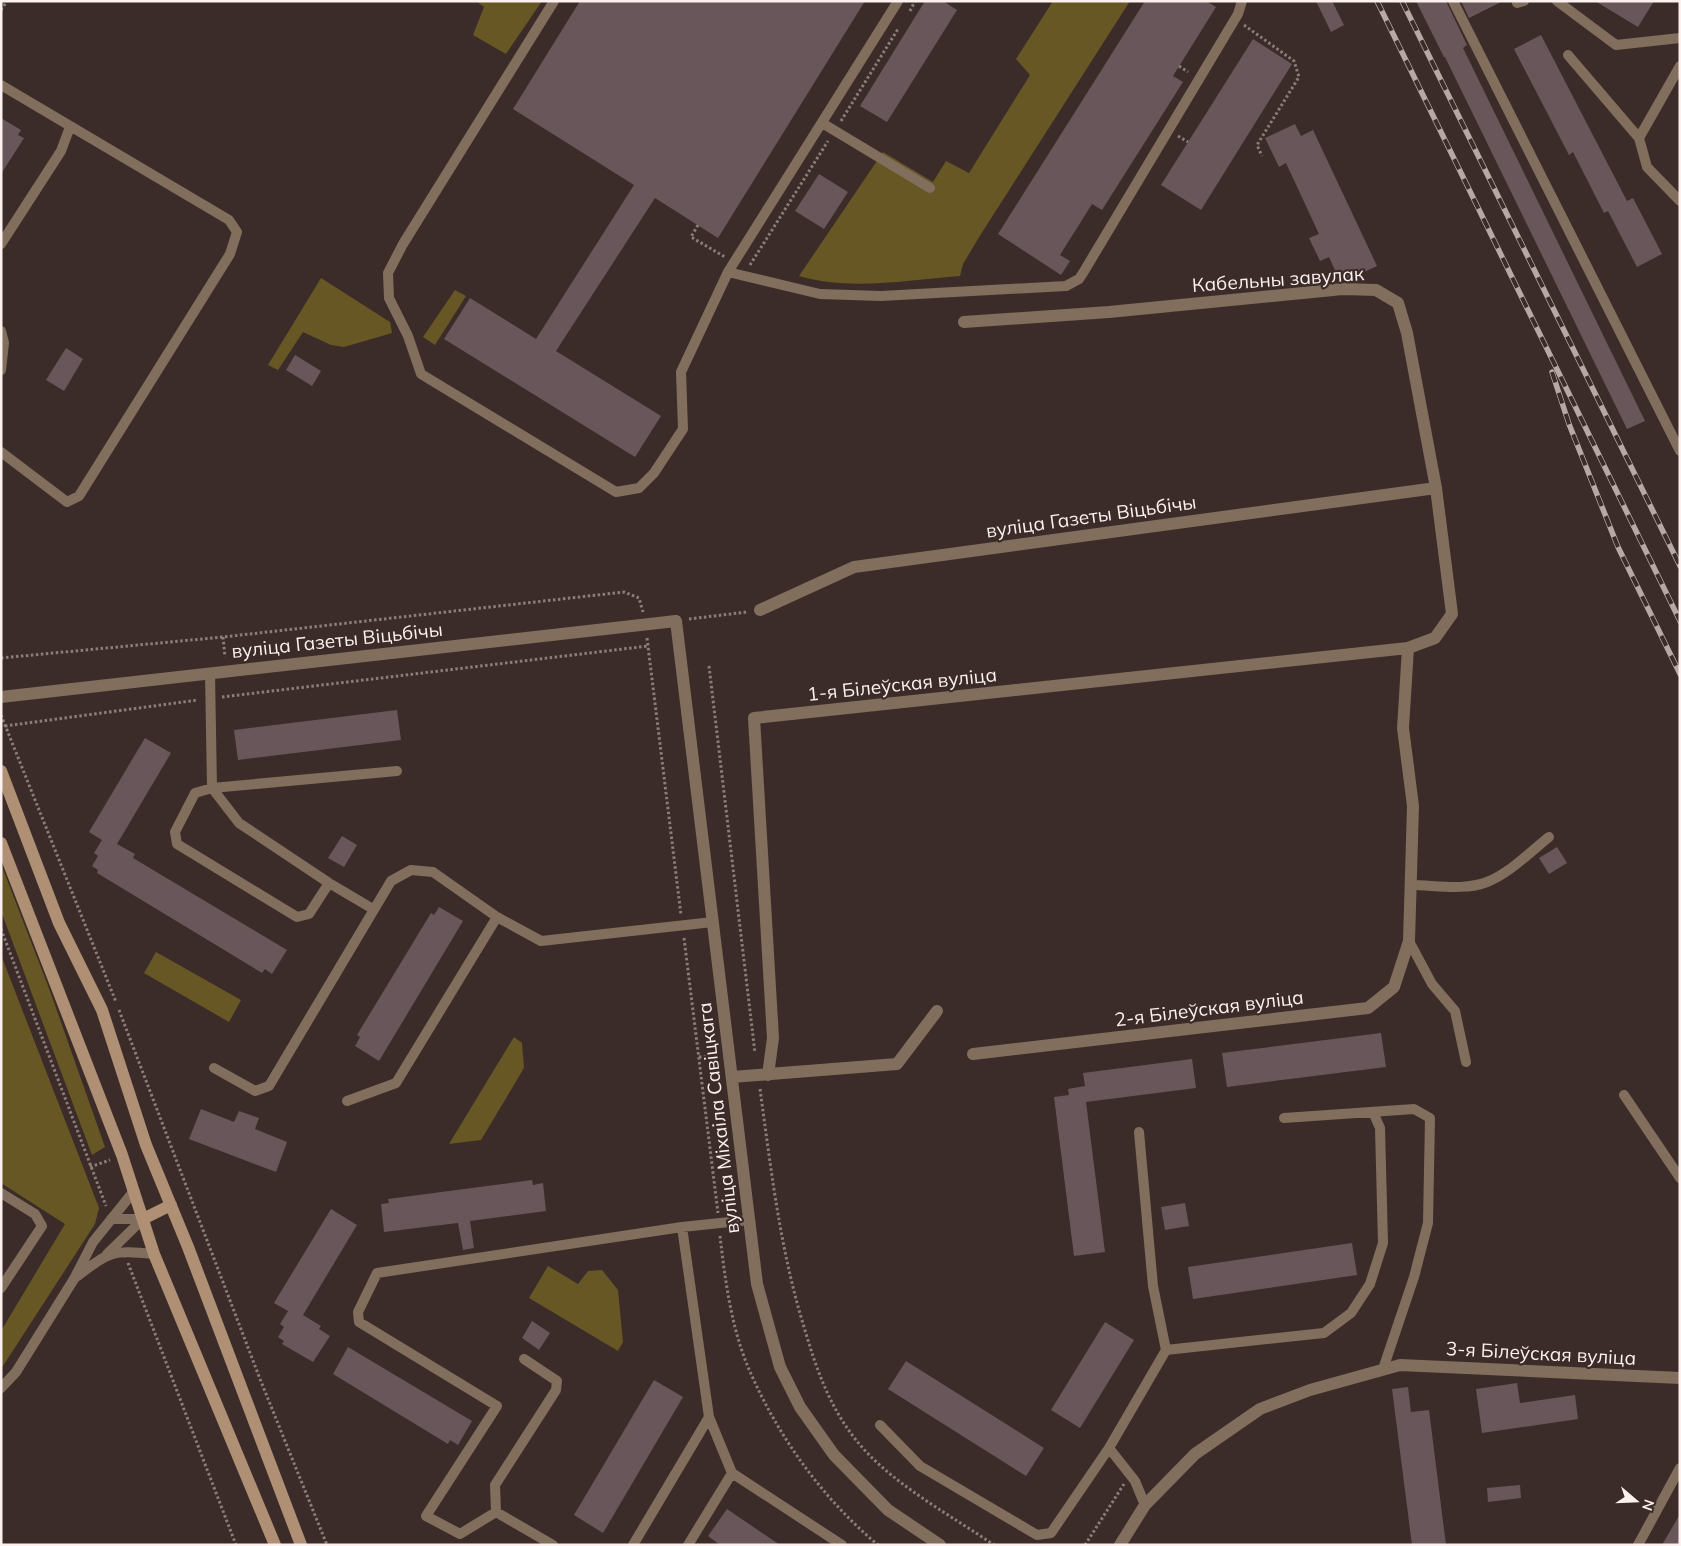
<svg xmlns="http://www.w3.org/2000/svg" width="1681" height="1546" viewBox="0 0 1681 1546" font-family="Mulish,sans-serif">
<rect width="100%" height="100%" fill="#3c2c29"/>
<path fill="#675724" d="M476,1H542L506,54L473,35L484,7Z
M1053,1H1130L981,234L963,264L960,276C907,280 850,291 799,276L883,152L933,182L946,161L969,173L1030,75L1016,59Z
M321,278L390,322L392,333L344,347L331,345L303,332L278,370L268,365Z
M455,290L466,296L435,345L423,337Z
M1,864L50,991L105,1147L92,1155L1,911Z
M156,952L241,1000L229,1022L144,973Z
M1,955L99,1208L95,1224L1,1369V1331L65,1224L1,1183Z
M514,1037L522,1043L524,1068L481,1140L449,1144Z
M548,1266L578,1284L588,1271L602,1270L618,1290L623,1342L618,1351L529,1298Z"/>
<path fill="#69565a" d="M580,1H865L718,238L655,198L556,351L661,416L635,457L444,339L470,298L536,339L634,185L513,109Z
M925,1H943L957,10L887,122L860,106Z
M1145,1H1206L1216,7L1173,76L1183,82L1102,210L1092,204L1060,255L1070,261L1061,275L998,234Z
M1316,1H1332L1344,25L1331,32Z
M1416,1H1446L1467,45L1463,48L1645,421L1627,429L1445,57H1444Z
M1461,1H1503L1469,18Z
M1595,1H1654L1638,27Z
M1541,35L1627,201L1633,198L1662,254L1637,267L1608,211L1604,213L1573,152L1569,155L1514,49Z
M1253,39L1292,64L1201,210L1161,185Z
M1,118L21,130L18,135L24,138L1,174Z
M1295,124L1301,136L1313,130L1377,266L1345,281H1340L1329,257L1320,261L1309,238L1319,234L1286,163L1279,167L1265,138Z
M819,174L848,192L824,229L795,211Z
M66,348L83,359L64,391L46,380Z
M295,355L321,371L312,386L286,370Z
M397,710L401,740L238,760L234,730Z
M145,738L171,753L117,844L135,854L133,858L287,950L272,974L265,969L262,973L97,873L98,870L92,866L98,856L94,853L102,840L89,832Z
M342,836L357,845L344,867L328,858Z
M1557,847L1567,863L1549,874L1539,858Z
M439,907L463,921L379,1061L355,1046L360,1037L357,1035L431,913L434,915Z
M1381,1033L1386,1067L1227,1087L1222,1053Z
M1192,1059L1196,1088L1086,1102L1105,1252L1074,1256L1054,1097L1069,1095L1068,1089L1085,1086L1083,1073Z
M201,1109L234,1122L239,1111L259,1118L255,1129L287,1142L276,1172L189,1139Z
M532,1180L533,1185L543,1183L546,1211L470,1221L474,1248L463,1250L458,1223L384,1232L381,1204L389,1203L388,1199Z
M1185,1203L1189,1226L1165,1230L1161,1207Z
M331,1209L357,1225L303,1315L321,1326L319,1329L330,1336L313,1362L282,1344L284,1341L278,1337L284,1327L280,1324L288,1311L274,1303Z
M1352,1243L1357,1275L1193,1299L1188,1267Z
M532,1321L550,1333L539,1350L522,1338Z
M1105,1322L1134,1340L1080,1428L1051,1410Z
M348,1347L472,1421L458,1445L450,1440L448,1444L333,1374Z
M906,1361L1044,1448L1026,1476L888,1389Z
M654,1380L683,1397L603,1533L574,1515Z
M1517,1383L1520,1403L1575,1395L1578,1419L1482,1433L1476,1389Z
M1408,1387L1411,1412L1429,1410L1446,1545H1412L1392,1389Z
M1520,1485L1521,1498L1488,1502L1487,1488Z
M727,1509L749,1524L780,1545H720L708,1536Z
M1680,1514V1545H1662Z"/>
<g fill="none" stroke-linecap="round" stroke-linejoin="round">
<path stroke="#8b7d7a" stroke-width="3" stroke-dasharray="2.5 2.5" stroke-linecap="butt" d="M1,10L7,1
M910,11L915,1
M1244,25L1294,61L1299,77L1257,145L1262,156
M1179,66L1188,72
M841,121L898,29
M1178,136L1188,142
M698,225L691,237L725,257
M750,265L828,141
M689,619L747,612
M223,637L225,657
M647,638L681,915
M1,658L223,637L624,592L639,598L643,612
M709,666L755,1053
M222,697L648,646
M1,715L116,1002
M5,726L198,700
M1,929L106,1206
M684,938L718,1213
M119,1010L260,1379L327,1545
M699,1057L716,1055
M760,1089C771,1169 780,1249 804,1327C816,1368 829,1406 856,1440C890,1483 949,1514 994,1545
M90,1167L110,1160
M720,1236C725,1279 731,1326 748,1367C777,1435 821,1497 878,1545
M128,1263L236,1545
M1085,1545L1124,1484"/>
<path stroke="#826e5c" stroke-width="10" d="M554,1L403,244L388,273L389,298L408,336L421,374L616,492L639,488L654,473L683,429L681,372L728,272L898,1
M1453,1L1680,451
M1557,1L1616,45L1680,38
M1517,3L1524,1
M1568,55L1639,138
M1680,66L1639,138L1647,167L1680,201
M1,85L229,220L237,232L230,254L79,496L67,502L1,452
M822,123L930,188
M1,244L61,151L70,127
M728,272L820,294L881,296L1066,286L1079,279L1083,273L1238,14L1242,1
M1,331L4,343L1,370
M210,673L212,788L239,823L329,883L373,909
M329,883L309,914L297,917L177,844L175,832L195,793L212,788L397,771
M1411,885C1434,885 1465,891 1487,882C1510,873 1530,852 1549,837
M1409,941L1432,984L1455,1011L1466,1062
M214,1068L255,1091L269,1086L391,881L411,870L433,872L497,917
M1624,1095L1680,1178
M347,1101L396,1083L497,917L541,941L713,922
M1284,1118L1414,1109L1430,1118L1428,1223L1414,1277L1383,1369
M1139,1132L1153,1286L1166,1350L1109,1448L1135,1481L1145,1505
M1,1193L35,1214L42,1226L1,1288
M111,1219H143
M682,1227L709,1417L732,1473L842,1545
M107,1254L143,1219
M76,1277C111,1251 110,1250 154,1254
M1166,1350L1324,1333L1351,1313L1370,1284L1383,1243L1380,1128L1373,1112
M1,1388L16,1372L74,1279L93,1242L134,1191
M880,1425L920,1466L1037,1535L1051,1533L1109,1448
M496,1512L495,1485L556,1390L557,1381L524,1359
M553,1545L496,1512L460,1534L426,1516L497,1406L359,1322L358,1312L377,1273L682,1227L749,1220
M633,1545L709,1417
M688,1545L732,1473
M1638,1545L1680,1468"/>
<path stroke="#826e5c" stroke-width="12" d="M760,610L854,567L1436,488
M1,697L676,621L757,1284L780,1367L800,1407L834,1455L888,1510L940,1545
M973,1054L1368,1008L1394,987L1409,941L1413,806L1403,728L1408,648
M768,1075L773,1038L754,718L1408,648L1435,638L1452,614L1436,488L1407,333L1398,303L1376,290L1343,289L1109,312L964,322
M732,1077L897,1064L937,1011
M1120,1545L1145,1505L1195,1454L1260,1409L1310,1390L1400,1365L1680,1378"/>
<path stroke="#b09074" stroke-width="12" d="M1,771L59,923L102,1010L146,1145L188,1247L301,1545
M1,843L122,1155L154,1254L275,1545
M143,1219L171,1205"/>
<defs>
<path id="rail" d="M1377,1L1680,621
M1402,1L1680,566
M1552,372L1569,424L1618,547L1680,674"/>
</defs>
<use href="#rail" stroke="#b5a8a5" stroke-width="5.5"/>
<use href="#rail" stroke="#3c2c29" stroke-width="4" stroke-dasharray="11" stroke-linecap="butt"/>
</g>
<g text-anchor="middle" stroke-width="4.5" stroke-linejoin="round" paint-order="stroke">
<g font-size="19" fill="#fcf1ee" stroke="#3c2c29">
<text transform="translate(1278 279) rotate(-4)" y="7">Кабельны завулак</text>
<text transform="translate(1091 516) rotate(-8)" y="7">вуліца Газеты Віцьбічы</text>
<text transform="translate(337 640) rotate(-6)" y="7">вуліца Газеты Віцьбічы</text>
<text transform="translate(902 684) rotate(-6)" y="7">1-я Білеўская вуліца</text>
<text transform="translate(1209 1008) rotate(-7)" y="7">2-я Білеўская вуліца</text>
<text transform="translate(718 1118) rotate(-97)" y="7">вуліца Міхаіла Савіцкага</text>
<text transform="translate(1541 1353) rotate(3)" y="7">3-я Білеўская вуліца</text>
</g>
</g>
<rect width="1681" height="1546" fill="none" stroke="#fcf1ee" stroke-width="5"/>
<g transform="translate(1636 1501) rotate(109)" stroke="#3c2c29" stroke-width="4" paint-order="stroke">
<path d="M0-4L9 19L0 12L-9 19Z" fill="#fcf1ee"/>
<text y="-8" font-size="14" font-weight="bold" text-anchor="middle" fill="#fcf1ee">N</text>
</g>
</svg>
